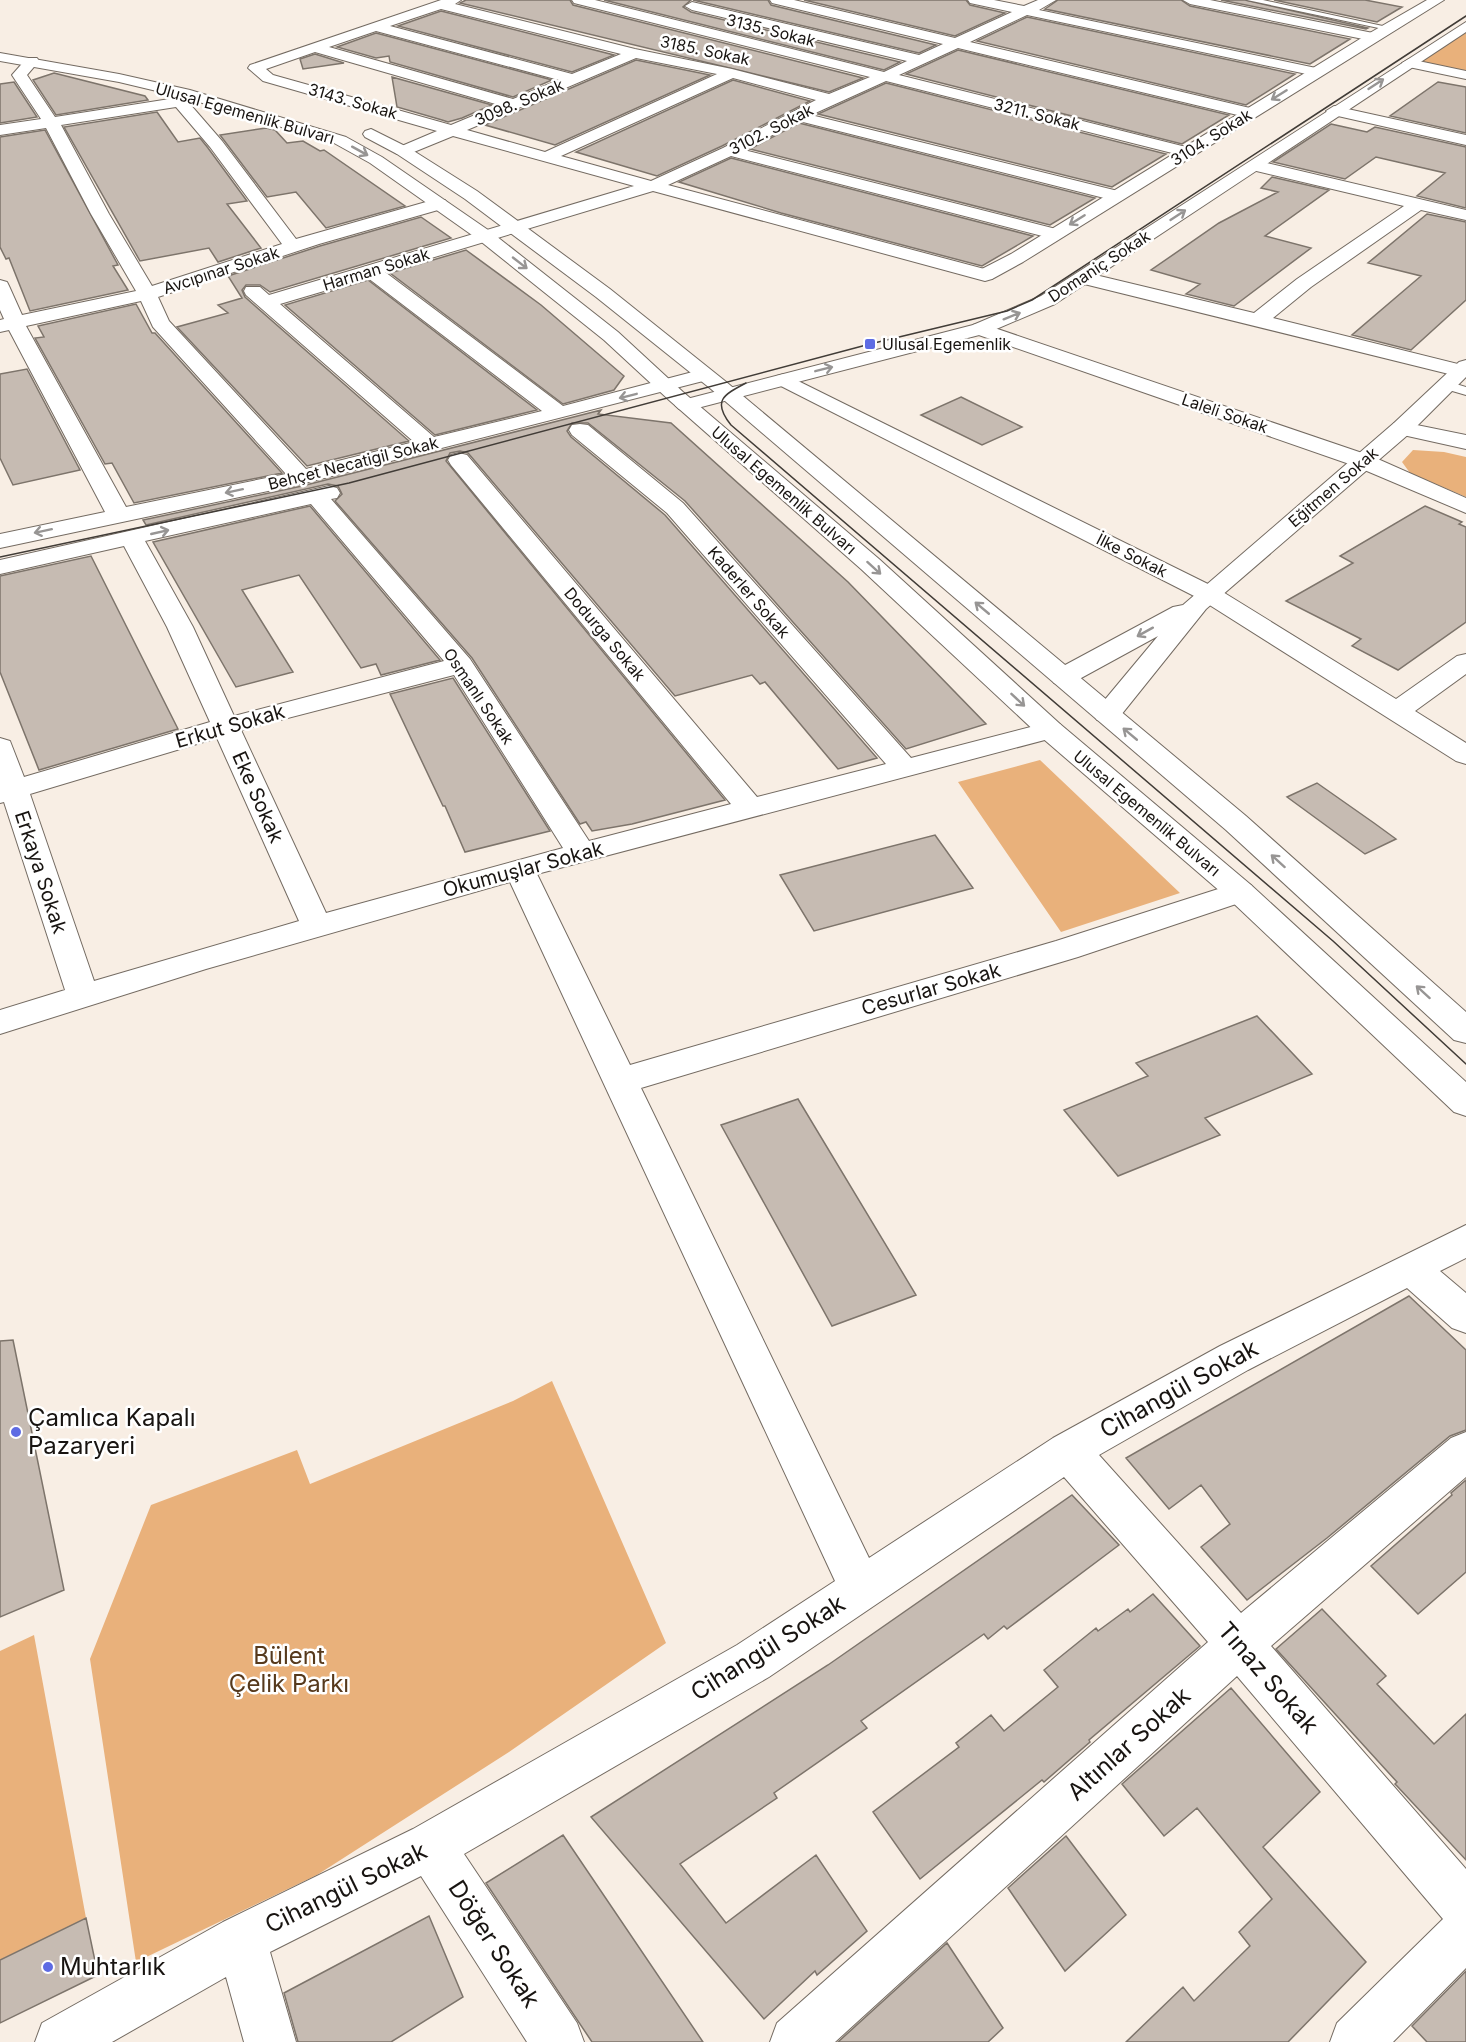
<svg xmlns="http://www.w3.org/2000/svg" width="1466" height="2042" viewBox="0 0 1466 2042" font-family="Inter,sans-serif">
<rect width="100%" height="100%" fill="#f8eee4"/>
<path fill="#e9b17b" d="M1466,32V74L1418,64L1461,35Z
M1413,450L1444,452L1466,457V497L1410,473L1402,462Z
M1040,760L1180,893L1061,932L958,782Z
M552,1381L666,1643L509,1752L317,1875L136,1962L90,1659L151,1505L297,1450L310,1484L513,1401Z
M34,1635L86,1918L0,1960V1651Z"/>
<path fill="#c6bbb2" stroke="#7d746b" stroke-width="1.5" d="M466,0H570L573,5L863,78L829,92L460,3Z
M604,0H691L683,7L691,12L900,62L884,70Z
M693,0H768L771,5L936,45L919,53Z
M804,0H966L970,5L1005,13L955,36Z
M1058,0H1181L1190,6L1350,39L1310,64L1045,9Z
M1221,0H1245L1368,28L1366,29Z
M1274,0H1365L1402,7L1377,22Z
M441,11L614,55L572,72L398,26Z
M1027,17L1295,74L1246,105L977,41Z
M376,33L552,80L513,97L390,62L389,56L376,58L337,47Z
M958,50L1229,115L1182,144L906,74Z
M315,54L344,63L303,69L300,59Z
M636,60L710,75L555,145L485,125Z
M54,73L145,96L148,100L56,115L33,80Z
M392,77L492,105L462,118L448,122L442,120L397,107Z
M733,80L810,101L722,146L657,176L576,152Z
M14,82L37,117L0,123V84Z
M1438,82L1466,87V133L1390,116Z
M886,83L1166,154L1112,187L818,114Z
M157,112L178,142L200,138L208,148L247,201L227,204L261,248L218,262L209,248L140,261L64,127Z
M799,123L1095,198L1050,225L750,149Z
M1331,124L1367,132L1375,127L1466,147V208L1417,196L1445,173L1376,157L1345,179L1273,162Z
M266,128L275,130L287,143L303,141L320,151L324,150L405,206L326,228L296,192L267,197L220,135Z
M45,130L118,265L113,266L128,290L30,311L9,258L6,259L0,247V137Z
M731,158L1033,236L982,266L781,213L679,182Z
M1272,177L1329,190L1265,236L1311,248L1234,306L1186,294L1200,284L1151,270L1219,223L1278,192L1261,188Z
M1427,214L1466,222V300L1411,350L1352,335L1421,276L1368,263Z
M421,217L451,238L270,292L260,285H246L242,290L245,297L409,441L307,466L177,327L228,313L218,305L242,298L228,276L320,246Z
M466,250L541,305L624,376L614,390L563,404L390,273Z
M368,280L537,410L435,435L285,305Z
M136,304L152,333H155L282,473L134,503L112,463L105,464L35,338L44,337L38,326Z
M27,369L80,470L13,485L0,458V374Z
M961,397L1022,427L982,445L921,415Z
M601,410L598,414L671,423L848,582L986,724L906,749L685,501L588,423H572L567,431L571,437L665,515L877,758L838,769L765,682L760,684L752,675L675,696L468,453L460,451L450,453L446,461L725,800L632,824L592,831L586,822L580,824L472,658L335,501L342,494L338,486L328,484L146,525L143,520L302,486Z
M310,506L440,660L381,675L376,664L361,668L299,575L242,590L293,672L236,687L153,542Z
M1425,506L1462,522L1459,524L1466,527V622L1398,670L1352,646L1361,639L1286,601L1353,563L1340,556Z
M91,556L178,729L39,770L0,672V576Z
M453,678L550,831L465,852L445,806H443L390,694Z
M1317,783L1374,823L1396,839L1365,854L1287,797Z
M935,835L973,888L814,931L780,875Z
M1257,1016L1312,1074L1205,1118L1220,1135L1118,1176L1064,1110L1148,1076L1136,1063Z
M798,1099L916,1295L832,1326L721,1125Z
M1409,1296L1466,1350V1430L1450,1436L1327,1538L1247,1600L1201,1547L1230,1524L1201,1485L1169,1509L1126,1458Z
M13,1340L64,1590L0,1617V1341Z
M1466,1480V1572L1418,1614L1371,1566L1452,1495L1451,1493Z
M1072,1495L1119,1545L1007,1629L1004,1626L988,1639L984,1634L861,1721L867,1728L774,1793L777,1798L680,1864L726,1923L816,1855L867,1931L817,1975L815,1971L764,2019L591,1817L828,1665Z
M1153,1594L1200,1646L1089,1740L1090,1742L1044,1782L1042,1780L920,1879L873,1812L959,1747L956,1743L991,1715L1004,1731L1058,1687L1044,1670L1096,1628L1098,1631L1128,1609L1130,1612Z
M1322,1609L1386,1676L1377,1684L1434,1744L1466,1714V1860L1397,1786L1395,1784L1397,1782L1276,1649Z
M1231,1688L1320,1792L1263,1847L1366,1962L1288,2042H1126L1183,1987L1194,2001L1250,1946L1239,1932L1272,1899L1197,1808L1164,1836L1122,1784Z
M563,1835L703,2042H592L486,1883Z
M1066,1836L1126,1915L1065,1971L1008,1888Z
M429,1916L463,1997L391,2042H298L284,1993Z
M86,1918L98,1975L0,2023V1960Z
M947,1943L1003,2028L988,2042H838Z
M1466,1971V2042H1427L1412,2026Z"/>
<g fill="none" stroke-linecap="round" stroke-linejoin="round">
<defs>
<path id="service" d="M1247,0H1263L1392,28L1388,30Z
M1446,381L1466,387V395L1442,388V382Z"/>
<path id="minor" d="M441,0H461L455,4L635,49L732,69L829,94L870,77L574,3L572,0H595L884,72L907,61L692,10L685,6L692,2L919,55L943,44L772,3L770,0H794L955,38L1012,12L970,3L968,0H994L1024,6L1038,0H1056L1039,10L1316,68L1323,72L1316,76L1027,15L970,42L1250,108L1258,113L1250,118L958,48L899,75L1194,149L1196,152L1188,157L886,81L811,115L1122,192L1125,196L1122,200L1116,201L799,121L744,150L1060,230L1063,234L1060,238L1054,239L731,156L668,185L992,271L994,275L992,279L985,281L653,191L385,272L563,406L704,369L711,371L714,375L711,379L301,484L0,548V534L105,512L9,330L0,332V320L4,319L0,310V280L7,282L9,286L22,315L136,291L91,214L46,128L0,135V125L41,119L12,75L27,58H37L39,61L27,75L55,117L176,98L185,92H195L198,95L189,103L222,141L296,239L433,200H445L448,204L445,208L319,244L158,297L169,321L306,469L414,442L246,295L244,291L246,287H260L269,295L634,186L453,136L409,154H397L395,151L397,148L437,131L263,81L248,68L250,65ZM441,9L621,54L572,74L390,26ZM376,31L559,80L513,99L329,47ZM315,52L499,105L451,125L273,75L266,69ZM636,58L717,74L545,152L467,130ZM733,78L816,100L723,148L651,181L561,156ZM176,107L210,147L282,244L152,286L109,214L61,125ZM368,278L542,411L434,437L280,304ZM141,301L153,327L286,474L126,507L26,326Z
M1183,0H1210L1373,33L1380,37L1373,41L1190,4Z
M1409,59L1466,71V79L1404,66L1402,63Z
M1334,106L1466,135V145L1329,114L1326,111Z
M1254,160L1466,210V220L1421,210L1311,287L1273,318L1466,366V376L1461,377L1076,282L1074,278L1076,274L1083,272L1254,313L1297,279L1404,206L1248,169L1246,165Z
M980,323L1371,456L1466,498V513L1355,466L973,333L970,329L973,325Z
M784,374L1218,589L1396,699L1457,656L1466,654V674L1415,711L1466,743V764L1456,761L1200,599L777,384L774,380L777,376Z
M1402,422L1466,435V449L1394,433L1391,428L1394,423Z
M580,424L588,425L683,503L911,758L1050,722L1060,724L1064,730L1060,736L537,874L630,1065L1056,941L1240,882L1251,885L1255,892L1251,899L1078,957L641,1088L869,1558L1053,1438L1220,1346L1466,1225V1258L1440,1271L1466,1293V1333L1452,1328L1407,1288L1248,1370L1099,1455L1241,1613L1451,1438L1466,1432V1477L1271,1646L1466,1869V1968L1393,2042H1330L1337,2023L1443,1919L1237,1676L835,2042H770L777,2023L1208,1642L1064,1477L769,1677L464,1854L577,2023L584,2042H527L421,1876L270,1952L296,2042H244L226,1977L112,2042H35L42,2023L223,1922L413,1829L737,1645L835,1581L510,882L206,969L0,1034V1010L65,990L4,802L0,803V738L10,741L24,777L210,722L167,627L124,546L0,574V560L329,486L337,488L340,493L337,498L331,499L470,659L589,841L731,804L451,465L448,460L451,455L459,453L467,455L757,797L886,764L667,513L572,435L569,430L572,425ZM311,504L444,661L234,716L193,627L145,541ZM454,675L563,848L326,913L241,730ZM217,738L299,921L94,981L30,794Z"/>
<path id="tertiary" d="M1427,0H1444L1023,262L992,279H978L976,275L978,271L1011,254L1368,34Z
M1466,22V32L1055,304L987,333L686,411L679,409L675,405L679,401L973,325L1041,296Z
M1466,360V377L1410,433L1206,609L1117,720L1107,722L1097,720L1093,714L1158,636L1072,683L1063,685L1054,683L1050,677L1054,671L1173,607L1183,605L1394,423L1459,362Z"/>
<path id="primary" d="M0,53L119,74L190,90L346,137L382,157L491,232L618,332L683,392L879,559L1060,724L1251,885L1466,1082V1116L1454,1112L1229,899L1040,736L861,569L669,400L604,340L479,240L370,163L334,143L186,98L119,82L0,61Z
M371,129L409,148L477,191L610,289L725,381L1246,816L1466,1012V1043L1454,1040L1226,830L711,389L596,297L465,199L397,154L365,137L363,134L365,131Z"/>
</defs>
<use href="#service" stroke="#746b62" stroke-width="2"/>
<use href="#minor" stroke="#746b62" stroke-width="2"/>
<use href="#tertiary" stroke="#746b62" stroke-width="2"/>
<use href="#primary" stroke="#746b62" stroke-width="2"/>
<use href="#service" fill="#fff" fill-rule="evenodd"/>
<use href="#minor" fill="#fff" fill-rule="evenodd"/>
<use href="#tertiary" fill="#fff" fill-rule="evenodd"/>
<use href="#primary" fill="#fff" fill-rule="evenodd"/>
<path stroke="#413c37" stroke-width="1.5" d="M746,383C723,395 712,401 731,425L1333,941L1466,1064
M0,557L349,483L870,344L1007,311L1032,300L1466,16"/>
</g>
<defs><path id="oneway-shaft" d="M-6 0H5M1.5-3L5.5 0L1.5 3" fill="none" stroke-width="1.6" stroke-linecap="round" stroke-linejoin="round" transform="scale(1.5)"/></defs>
<g stroke="#979594">
<use href="#oneway-shaft" transform="translate(1376 84) rotate(-33)"/>
<use href="#oneway-shaft" transform="translate(1279 95) rotate(148)"/>
<use href="#oneway-shaft" transform="translate(360 151) rotate(29)"/>
<use href="#oneway-shaft" transform="translate(1178 215) rotate(-33)"/>
<use href="#oneway-shaft" transform="translate(1077 220) rotate(148)"/>
<use href="#oneway-shaft" transform="translate(520 263) rotate(38)"/>
<use href="#oneway-shaft" transform="translate(1012 316) rotate(-22)"/>
<use href="#oneway-shaft" transform="translate(824 369) rotate(-14)"/>
<use href="#oneway-shaft" transform="translate(628 396) rotate(166)"/>
<use href="#oneway-shaft" transform="translate(234 491) rotate(168)"/>
<use href="#oneway-shaft" transform="translate(43 531) rotate(168)"/>
<use href="#oneway-shaft" transform="translate(160 532) rotate(-13)"/>
<use href="#oneway-shaft" transform="translate(874 568) rotate(42)"/>
<use href="#oneway-shaft" transform="translate(982 608) rotate(-140)"/>
<use href="#oneway-shaft" transform="translate(1145 632) rotate(151)"/>
<use href="#oneway-shaft" transform="translate(1018 700) rotate(43)"/>
<use href="#oneway-shaft" transform="translate(1130 734) rotate(-140)"/>
<use href="#oneway-shaft" transform="translate(1278 861) rotate(-138)"/>
<use href="#oneway-shaft" transform="translate(1423 992) rotate(-138)"/>
</g>
<g fill="#5e6be3" stroke="#fff" stroke-width="2">
<rect x="864" y="338" width="12" height="12" rx="3"/>
<circle cx="16" cy="1432" r="6"/>
<circle cx="48" cy="1967" r="6"/>
</g>
<g text-anchor="middle" stroke-width="5" stroke-linejoin="round" paint-order="stroke">
<g font-size="16" fill="#181411" stroke="#fff">
<text transform="translate(771 30) rotate(14)" y="6">3135. Sokak</text>
<text transform="translate(705 50) rotate(12)" y="6">3185. Sokak</text>
<text transform="translate(353 101) rotate(16)" y="6">3143. Sokak</text>
<text transform="translate(519 102) rotate(-23)" y="6">3098. Sokak</text>
<text transform="translate(245 113) rotate(16)" y="6">Ulusal Egemenlik Bulvarı</text>
<text transform="translate(1037 114) rotate(14)" y="6">3211. Sokak</text>
<text transform="translate(771 129) rotate(-27)" y="6">3102. Sokak</text>
<text transform="translate(1211 137) rotate(-32)" y="6">3104. Sokak</text>
<text transform="translate(1099 266) rotate(-33)" y="6">Domaniç Sokak</text>
<text transform="translate(376 269) rotate(-17)" y="6">Harman Sokak</text>
<text transform="translate(221 270) rotate(-18)" y="6">Avcıpınar Sokak</text>
<text transform="translate(1225 413) rotate(19)" y="6">Laleli Sokak</text>
<text transform="translate(353 463) rotate(-14)" y="6">Behçet Necatigil Sokak</text>
<text transform="translate(1333 487) rotate(-41)" y="6">Eğitmen Sokak</text>
<text transform="translate(784 490) rotate(41)" y="6">Ulusal Egemenlik Bulvarı</text>
<text transform="translate(1132 555) rotate(27)" y="6">İlke Sokak</text>
<text transform="translate(749 592) rotate(49)" y="6">Kaderler Sokak</text>
<text transform="translate(605 634) rotate(50)" y="6">Dodurga Sokak</text>
<text transform="translate(479 696) rotate(56)" y="6">Osmanlı Sokak</text>
<text transform="translate(1147 813) rotate(40)" y="6">Ulusal Egemenlik Bulvarı</text>
</g>
<g font-size="16" fill="#181411" stroke="#fff" text-anchor="start">
<text x="882" y="350">Ulusal Egemenlik</text>
</g>
<g font-size="20" fill="#181411" stroke="#fff">
<text transform="translate(230 726) rotate(-16)" y="7">Erkut Sokak</text>
<text transform="translate(258 797) rotate(66)" y="7">Eke Sokak</text>
<text transform="translate(523 869) rotate(-15)" y="7">Okumuşlar Sokak</text>
<text transform="translate(41 872) rotate(72)" y="7">Erkaya Sokak</text>
<text transform="translate(931 989) rotate(-16)" y="7">Cesurlar Sokak</text>
</g>
<g font-size="24" fill="#181411" stroke="#fff">
<text transform="translate(1179 1389) rotate(-29)" y="8">Cihangül Sokak</text>
<text transform="translate(768 1648) rotate(-32)" y="8">Cihangül Sokak</text>
<text transform="translate(1268 1678) rotate(49)" y="8">Tınaz Sokak</text>
<text transform="translate(1129 1744) rotate(-42)" y="8">Altınlar Sokak</text>
<text transform="translate(346 1888) rotate(-26)" y="8">Cihangül Sokak</text>
<text transform="translate(494 1944) rotate(57)" y="8">Döğer Sokak</text>
</g>
<g font-size="24" fill="#181411" stroke="#fff" text-anchor="start">
<text x="28" y="1426">Çamlıca Kapalı<tspan x="28" dy="28">Pazaryeri</tspan></text>
<text x="60" y="1975">Muhtarlık</text>
</g>
<g font-size="24" fill="#56391c" stroke="#fff">
<text x="289" y="1664">Bülent<tspan x="289" dy="28">Çelik Parkı</tspan></text>
</g>
</g>
</svg>
